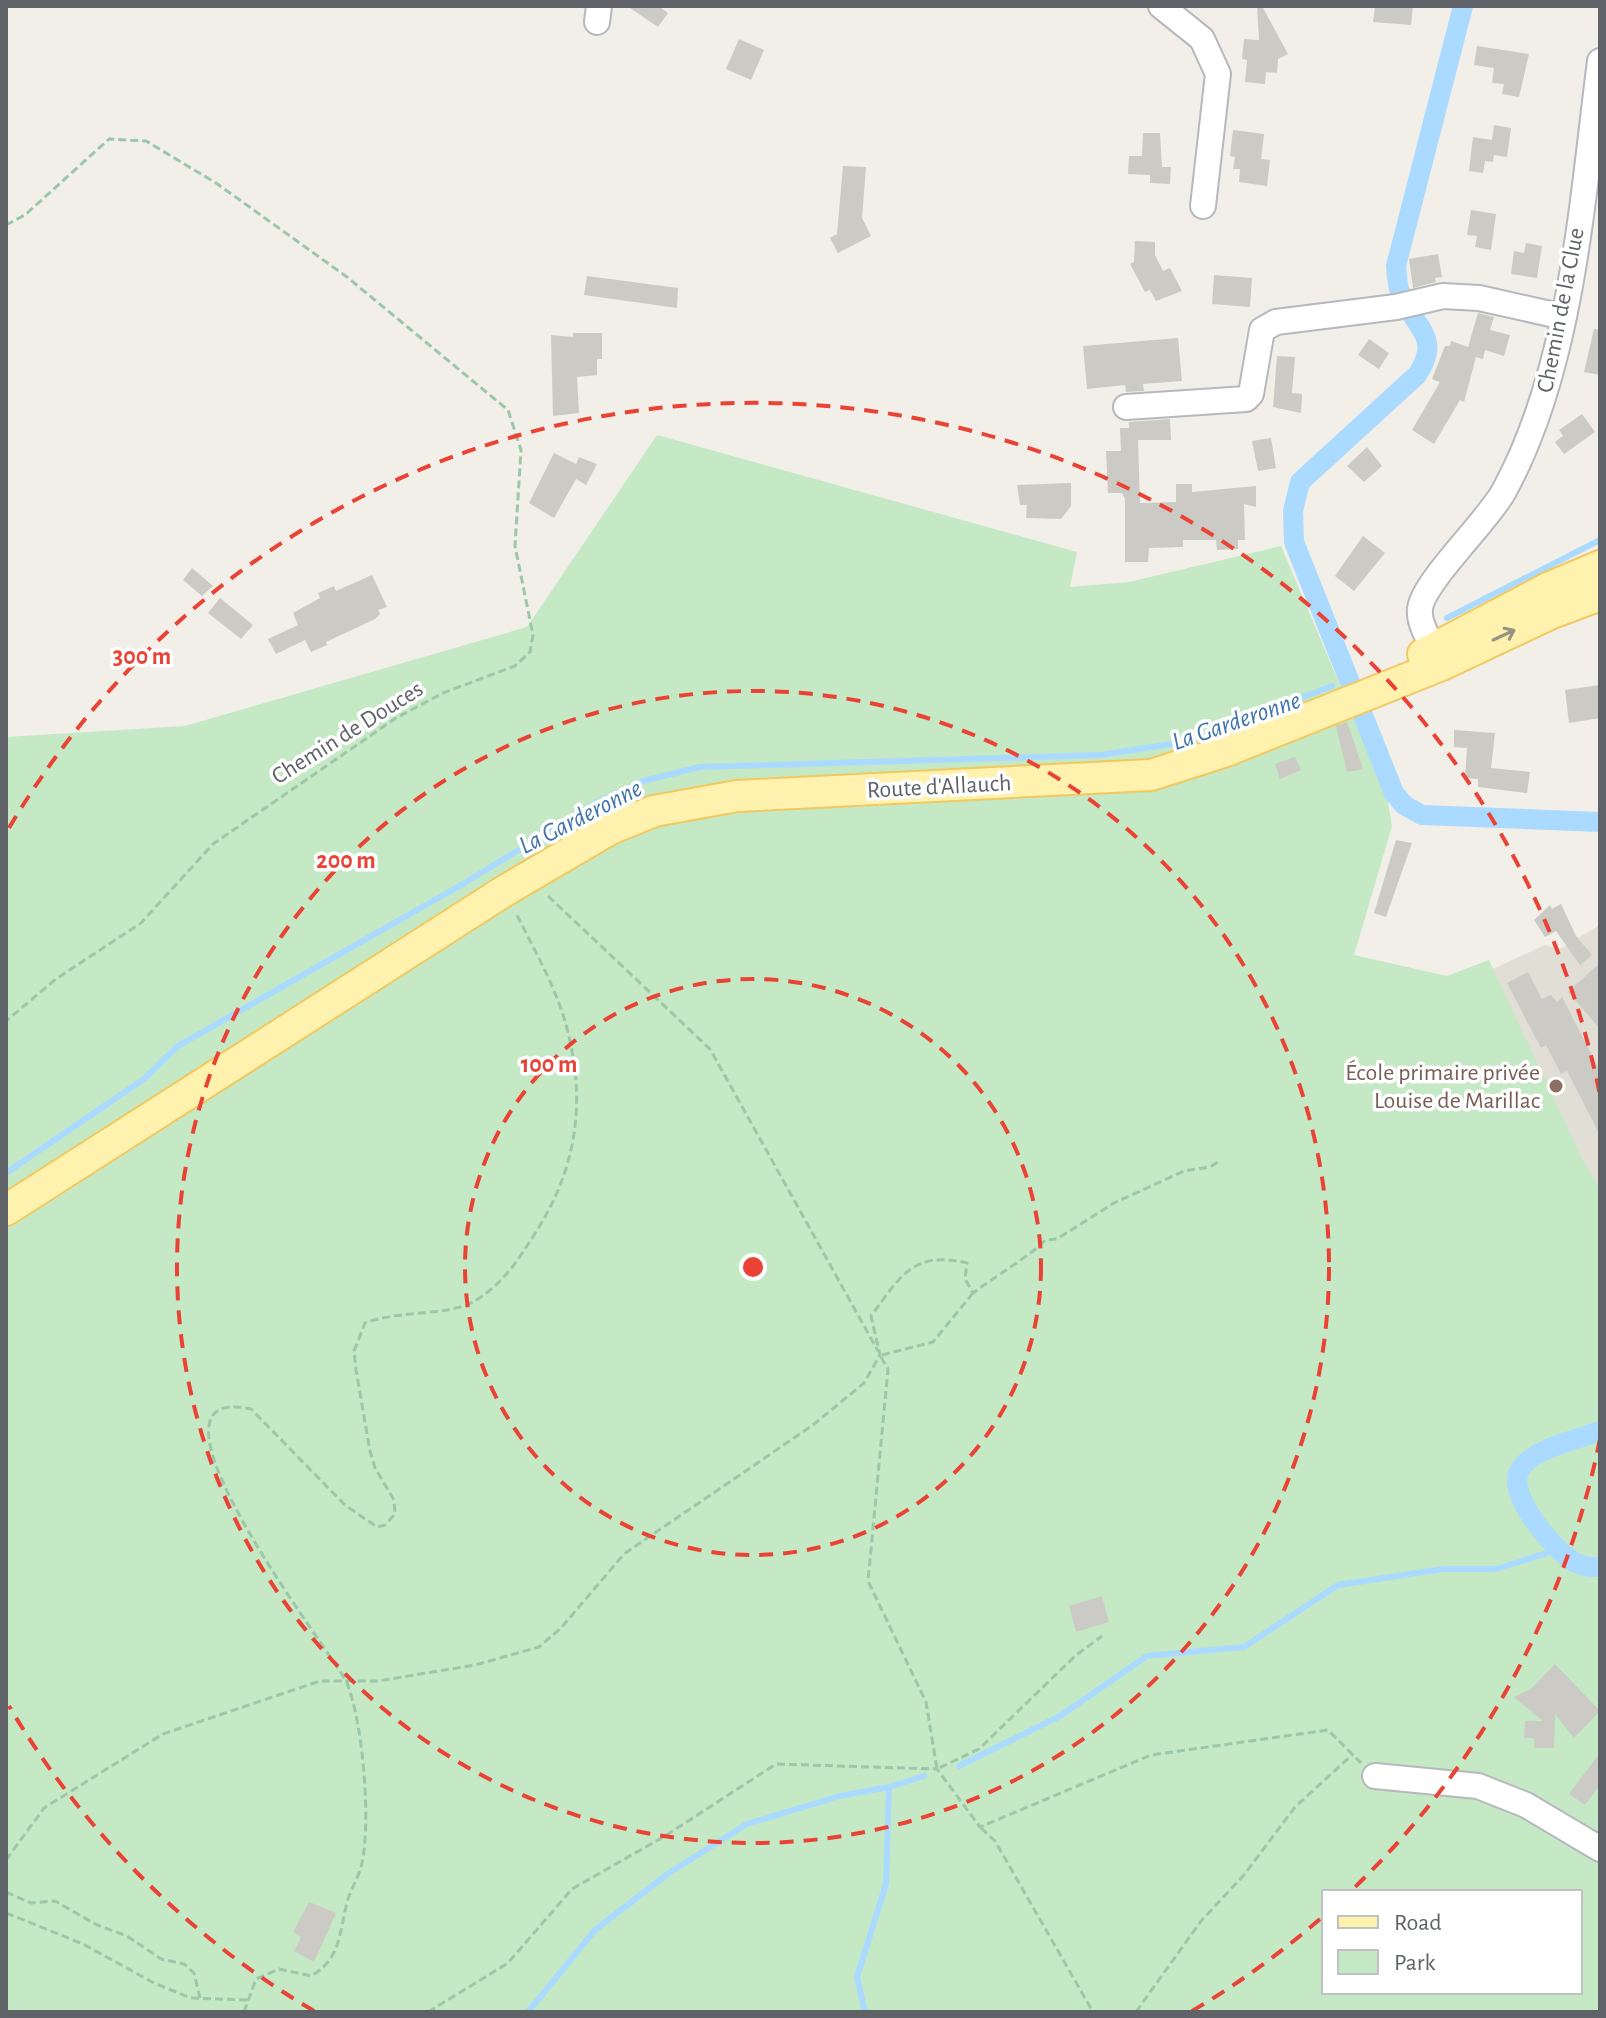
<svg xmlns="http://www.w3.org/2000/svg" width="1606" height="2018" viewBox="0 0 1606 2018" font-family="'Alegreya Sans',sans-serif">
<rect width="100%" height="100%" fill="#f1efe8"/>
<path fill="#e1ded6" d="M1600,925V1254L1465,982L1545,945L1560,949Z"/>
<path fill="#c5e8c5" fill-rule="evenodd" d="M657,435L1077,552L1070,587L1129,582L1281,546L1387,796L1392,826L1354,955L1447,976L1489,960L1583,1161L1600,1189V2012H6V737L185,726L527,627ZM1324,1892H1580V1992H1324Z"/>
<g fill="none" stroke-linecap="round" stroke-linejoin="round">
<path stroke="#aadaff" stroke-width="6" d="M1447,618L1600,540
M6,1173L144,1079L178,1046L463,884L594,804L643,781L700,767L1101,755L1190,741L1332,686
M959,1766L1060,1716L1147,1656L1244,1647L1338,1585L1443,1569H1496L1560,1549
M528,2012L595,1930L669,1873L747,1824L840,1796L889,1787
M865,2012L857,1977L886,1884L889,1787L924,1776"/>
<path stroke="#aadaff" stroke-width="20" d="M1463,6L1396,266C1397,275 1397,284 1400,292C1411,326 1444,335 1417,375L1300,482L1293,511L1294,542L1394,793L1404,805L1422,815L1600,822
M1600,1431C1577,1440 1537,1447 1521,1468C1503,1492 1555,1552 1576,1563C1584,1567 1591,1567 1600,1567"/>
</g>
<path fill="#cccac5" d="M627,6H658L668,13L658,27Z
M1257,6H1262L1288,54L1278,59L1277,73L1266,72L1265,84L1245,82L1247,60L1242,59L1244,39L1259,40Z
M1375,6H1413L1411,25L1373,22Z
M739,39L764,50L751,80L726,69Z
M1477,46L1529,54L1519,97L1502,94L1504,84L1492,83L1494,68L1474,65Z
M1494,125L1511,128L1507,157L1494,155L1493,162L1485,161L1483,173L1469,171L1473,137L1492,140Z
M1233,130L1264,134L1261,159L1270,160L1267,186L1239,182L1240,169H1233L1235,157L1230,156Z
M1143,133H1160L1162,167H1171L1170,184L1150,183V175L1128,174L1129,156H1142Z
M843,166L866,167L862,218L871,236L838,253L830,238L837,234Z
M1471,210L1496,214L1491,250L1475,247L1477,236L1467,235Z
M1135,241L1155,242V255L1163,271L1170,268L1182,291L1156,301L1150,290L1145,292L1130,264L1134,262Z
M1526,243L1542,246L1537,278L1511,274L1514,251L1524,253Z
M1438,254L1442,277L1435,278L1436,282L1413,288L1409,259Z
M1214,275L1252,278L1250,307L1212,304Z
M587,276L678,288L677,308L584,295Z
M1478,313L1494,317L1490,330L1510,335L1504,356L1485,350L1483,359L1476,357L1464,402L1460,400L1434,444L1412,430L1440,382L1432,379L1445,346H1450L1451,341L1468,347Z
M1594,329L1600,330V375L1584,372Z
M573,333H602V359H597V375L577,377L579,413L553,416L551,335L573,337Z
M1178,338L1182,381L1143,384L1144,391L1126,392L1125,385L1087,389L1083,346Z
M1369,339L1389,353L1379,369L1358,355Z
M1277,356L1295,357L1292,393L1302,394L1301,413L1273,407Z
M1582,414L1595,432L1564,454L1555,442L1563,436L1559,430Z
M1170,419L1171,440H1138L1140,503L1176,502V484H1192V492L1256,486V507L1244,504L1245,540H1238V549L1217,550L1216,540H1183V547L1149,548L1148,562H1125V499L1122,493H1108L1106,451H1121L1120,428H1129V422Z
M1271,438L1276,468L1258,471L1252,441Z
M1367,447L1382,466L1364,482L1347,466Z
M554,453L576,464L579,457L597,464L586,485L576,479L554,518L529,503Z
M1071,483V506L1061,519L1026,518L1027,505H1020L1017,485Z
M1363,536L1385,553L1354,591L1335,576Z
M192,568L213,586L202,596L183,580Z
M372,575L387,607L378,610L380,614L375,619L326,642L327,645L311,652L305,640L276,654L268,639L298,625L293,613L320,598L318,593L334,586L336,591Z
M220,598L253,625L241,639L208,613Z
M1600,685V718L1569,723L1565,690Z
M1347,722L1363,769L1347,772L1336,726Z
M1454,730L1495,733L1491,768L1530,772L1527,793L1478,787V779L1465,778L1467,748L1454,747Z
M1295,757L1301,770L1280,779L1275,764Z
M1396,840L1412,843L1386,917L1374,913Z
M1561,904L1576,936L1592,955L1580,965L1556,931L1545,937L1534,920L1550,905L1552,909Z
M1600,963V1029L1568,992Z
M1528,972L1542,999L1551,995L1557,1002L1562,997L1600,1071V1135L1567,1071L1561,1074L1546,1045L1541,1048L1507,983Z
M1102,1596L1109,1622L1076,1632L1069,1606Z
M1555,1664L1600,1711L1574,1738L1555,1714L1554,1748H1534V1738H1524L1525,1721H1543L1514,1697L1531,1689Z
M1600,1753V1785L1585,1805L1569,1794Z
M309,1902L336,1913L314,1962L294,1951L301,1937L293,1932Z"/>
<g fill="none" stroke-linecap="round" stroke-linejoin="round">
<defs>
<path id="minor" d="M1161,6L1202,39L1218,74L1203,206
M597,22L599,6
M1126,407L1246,399L1251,394L1262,330L1276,322L1396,307L1443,296L1479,298L1564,317
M1444,664C1435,648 1418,627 1420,609C1422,583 1488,521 1504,491C1572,367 1582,200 1600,61
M1375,1776L1478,1786L1526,1805L1600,1849"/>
<path id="major" d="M1423,654L1548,588L1600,566
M6,1210L506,890L610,829L654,811L737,796L1151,775L1226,751L1444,664L1552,613L1600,595"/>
</defs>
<use href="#minor" stroke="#b5b8bc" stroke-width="28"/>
<use href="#major" stroke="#f2c960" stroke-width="34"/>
<path stroke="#9cc7a9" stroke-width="3" stroke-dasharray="8 4" stroke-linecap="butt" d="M6,225L25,215L109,139L146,141L216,183L347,277L508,410L521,450L515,546L533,635L530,652L515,666L443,693L396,718L213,844L141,923L56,979L6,1021
M548,896L710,1049L878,1351
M882,1355L933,1342L973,1293
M881,1357L888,1369L868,1581L926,1702L937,1769L979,1749L1075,1656L1102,1636
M981,1828L995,1841L1093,2012
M6,1860L44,1808L163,1734L320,1681H378L475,1665L539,1647L561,1628L624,1554L813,1425L864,1383L880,1355L871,1316C900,1277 913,1250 967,1263L965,1279L973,1293C987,1282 1040,1249 1045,1240L1057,1239L1114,1203L1184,1171L1210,1167L1221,1160
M6,1892L31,1903L55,1901L97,1925L127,1936L161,1959L184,1964L194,1973L200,1998
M6,1913L83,1944L154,1983L191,1998L247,2000
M244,2012L256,1979L279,1969L311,1976C341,1959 339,1933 347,1903C350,1890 359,1877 362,1863C371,1821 363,1723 347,1683C339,1662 118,1380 251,1409L345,1505L377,1527L385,1525L395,1514L394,1500L375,1468L370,1451L356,1370L354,1351L365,1323C399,1310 447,1316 473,1302C501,1286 517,1262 534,1235C577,1169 587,1101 566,1025C556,987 533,948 516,913
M428,2012L508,1963L572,1889L665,1836L776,1764L937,1769L980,1827L1151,1755L1328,1730L1361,1763
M1136,2012L1201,1921L1244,1875L1295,1807L1353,1754"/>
<use href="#minor" stroke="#fff" stroke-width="24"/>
<use href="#major" stroke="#fff2af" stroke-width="30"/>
</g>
<defs><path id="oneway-shaft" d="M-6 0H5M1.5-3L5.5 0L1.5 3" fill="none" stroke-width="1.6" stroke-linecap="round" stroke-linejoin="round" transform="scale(2)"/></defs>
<use stroke="#979581" href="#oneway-shaft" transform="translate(1504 635) rotate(-25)"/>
<g fill="none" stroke="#ea4335" stroke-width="4" stroke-dasharray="14 10">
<circle cx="753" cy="1267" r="288"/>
<circle cx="753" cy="1267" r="576"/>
<path d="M1600 1439A864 864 0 0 1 1353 1889M1320 1919A864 864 0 0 1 1192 2011M314 2011A864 864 0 0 1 9 1706M9 828A864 864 0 0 1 1600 1095"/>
</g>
<circle fill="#8d6e63" stroke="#fff" stroke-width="3" cx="1556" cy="1086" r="8"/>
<g text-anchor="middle" stroke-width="7" stroke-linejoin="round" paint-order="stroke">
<g font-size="24" fill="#5f6368" stroke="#fff">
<text transform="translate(1560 310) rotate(-79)" y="8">Chemin de la Clue</text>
<text transform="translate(347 732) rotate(-32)" y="8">Chemin de Douces</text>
<text transform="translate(939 786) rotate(-3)" y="8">Route d'Allauch</text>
</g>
<g font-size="24" fill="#785e54" stroke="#fff" text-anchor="end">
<text x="1540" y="1080">École primaire privée<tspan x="1540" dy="28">Louise de Marillac</tspan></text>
</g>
<g font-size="26" font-style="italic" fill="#4174aa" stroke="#fff">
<text transform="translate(1236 720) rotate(-19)" y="9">La Garderonne</text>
<text transform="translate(580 816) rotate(-27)" y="9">La Garderonne</text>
</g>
</g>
<circle cx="753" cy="1267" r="12" fill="#ea4335" stroke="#fff" stroke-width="4"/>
<g font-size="24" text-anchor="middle" font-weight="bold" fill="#ea4335" stroke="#fff" stroke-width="7" stroke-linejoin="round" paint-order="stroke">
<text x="142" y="664">300 m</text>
<text x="346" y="868">200 m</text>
<text x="549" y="1072">100 m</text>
</g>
<rect width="1606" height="2018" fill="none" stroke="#5f6368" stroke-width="16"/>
<rect x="1322" y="1890" width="260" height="104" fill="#ffffff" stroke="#bfc1c3" stroke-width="2"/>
<rect x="1338" y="1916" width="40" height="12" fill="#fff2af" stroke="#bfc1c3" stroke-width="2"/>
<text x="1394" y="1930" font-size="24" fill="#5f6368">Road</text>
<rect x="1338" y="1950" width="40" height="24" fill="#c5e8c5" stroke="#bfc1c3" stroke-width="2"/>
<text x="1394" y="1970" font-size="24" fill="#5f6368">Park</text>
</svg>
